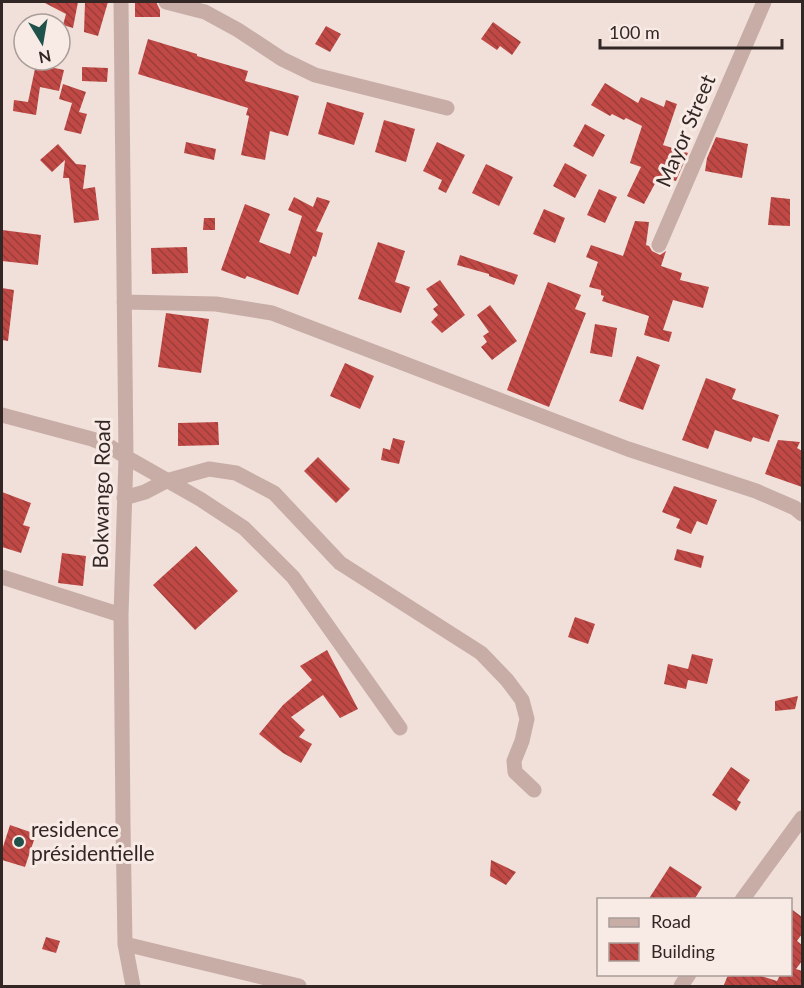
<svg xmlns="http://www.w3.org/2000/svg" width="804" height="988" viewBox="0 0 804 988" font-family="Lato,sans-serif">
<defs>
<pattern id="building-back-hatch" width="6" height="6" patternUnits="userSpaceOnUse" patternTransform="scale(1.5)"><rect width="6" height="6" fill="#c04946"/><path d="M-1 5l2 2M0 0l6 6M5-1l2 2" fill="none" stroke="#9d3d3a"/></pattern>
</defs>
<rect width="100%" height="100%" fill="#f0e0d9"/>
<path fill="url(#building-back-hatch)" d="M43,2H78L73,28L63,25L66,14Z
M85,2H108L98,36L84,32Z
M135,2H156L160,10V17H135Z
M493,22L521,42L512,55L500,46L497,50L481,39Z
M326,26L341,34L330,52L315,44Z
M148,39L197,54V56L248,71L245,81L299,96L288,136L270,131L265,160L241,155L249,116L246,115L248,108L138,74Z
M36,64L64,70L59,91L40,87L36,115L13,111L14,100L28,102Z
M82,67L108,68L107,82L82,81Z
M605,83L638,103L641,97L664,107L666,100L677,104L663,145L688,153L676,181L659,176L644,204L627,196L641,167L630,163L642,126L626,118L624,120L612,114L610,116L591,105Z
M63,84L86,92L79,112L87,114L81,134L64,130L72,103L59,99Z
M327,102L364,113L354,145L318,134Z
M384,120L415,129L406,162L375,152Z
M585,124L605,135L593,157L573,146Z
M716,137L748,144L742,178L705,171L707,158Z
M186,142L216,149L214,160L184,153Z
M437,142L465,155L446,193L438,189L442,180L423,171Z
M58,144L76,164L86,165L83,189L95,187L99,220L74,223L69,178H63L65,160L52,172L40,160Z
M565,163L587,175L575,198L553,186Z
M486,164L513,177L499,206L472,193Z
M599,189L617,197L605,223L587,215Z
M294,197L313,207L317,197L330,201L316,231L323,233L316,257L313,256L298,295L247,276L245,279L221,270L245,204L270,214L259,242L290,254L302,216L288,210Z
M771,197L790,199V226L768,225Z
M544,209L565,218L555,243L533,234Z
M204,218H215V230H203Z
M635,221L649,222L646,245L649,246L652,251L660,255L666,251L661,266L682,273L680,280L709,287L703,308L673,300L663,330L672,332L669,342L644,335L649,316L602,301L604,296L601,295V290L589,287L598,262L586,257L591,245L623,256Z
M2,230L41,235L38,265L2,261Z
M378,242L405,251L395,282L410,287L401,313L358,299Z
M187,247L188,273L152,274L151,248Z
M460,255L518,275L514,285L489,276V274L457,265Z
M440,280L465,315L442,333L431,322L438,315L433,309L438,305L426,289Z
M548,282L581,295L575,309L586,313L549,407L507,390Z
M2,288L14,290L8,341L2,340Z
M490,305L517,341L492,360L481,347L487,342L483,336L489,332L477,315Z
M166,313L209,319L201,373L158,367Z
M595,324L617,328L612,357L590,353Z
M637,356L660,365L643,410L619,401Z
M345,363L374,376L360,409L330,396Z
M706,378L736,389L732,399L779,415L769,442L753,437L751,442L715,430L708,449L682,440Z
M218,422L219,445L178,446V423Z
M393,438L405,441L399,464L381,460L383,448L390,450Z
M778,440L800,442L797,448L802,451V487L765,474Z
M318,457L350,489L336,503L304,471Z
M674,486L717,500L707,525L697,521L691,534L676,528L680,519L662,512Z
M2,492L31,503L23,525L30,527L21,553L2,547Z
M196,546L238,591L195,630L153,585Z
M677,549L704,556L701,568L674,560Z
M62,553L86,556L83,586L58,583Z
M575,617L595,624L588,644L568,637Z
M327,650L358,709L340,718L323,695L291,717L305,730L299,737L312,744L301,763L283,753L259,734L283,705L312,680L300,666Z
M692,654L713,659L707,684L688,680L686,689L664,684L668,664L688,669Z
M798,696L795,709L775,711V701Z
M731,767L750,780L737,800L741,802L736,811L712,795Z
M10,825L36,834L25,867L2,860V850Z
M491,860L516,872L506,885L490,876Z
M670,866L702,887L694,900H648Z
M790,908L802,917V934L797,941L802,945V961L796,969L802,971V987H723L728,975H758L777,981L780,975H790Z
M46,937L60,941L56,953L42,949Z"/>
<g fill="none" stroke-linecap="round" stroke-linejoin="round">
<path stroke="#c7ada6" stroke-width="15" d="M121,2L126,457L121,615L123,824L125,944L133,986
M166,2L205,12L238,30L282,59L315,75L447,108
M659,245L764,2
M124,302L216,304L272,313L628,449L756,491L795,508L802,514
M2,415L92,439L109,446L126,457L200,499L244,528L293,577L400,728
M124,498L145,492L166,481L209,469L236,473L274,493L340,563L481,653L507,680L522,700L527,719L522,741L514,761L515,772L534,790
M2,577L121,615
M742,900L802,818
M125,944L299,986
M681,986L689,974"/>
</g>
<circle fill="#1e524a" stroke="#f8ebe5" stroke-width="2" cx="19" cy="842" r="6"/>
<g text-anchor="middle" stroke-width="6" stroke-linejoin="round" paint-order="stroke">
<g font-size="21" fill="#332726" stroke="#f8ebe5">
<text transform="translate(686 131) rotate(-67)" y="7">Mayor Street</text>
<text transform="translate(102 494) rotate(-89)" y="7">Bokwango Road</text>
</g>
<g font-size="21" fill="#332726" stroke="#f8ebe5" text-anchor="start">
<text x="31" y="837">residence<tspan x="31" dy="24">présidentielle</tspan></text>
</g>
</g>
<rect width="804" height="988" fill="none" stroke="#332726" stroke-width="6"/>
<rect x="597" y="898" width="195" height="78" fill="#f8ebe5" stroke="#a99d99" stroke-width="1.5"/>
<rect x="609" y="918" width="30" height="9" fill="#c7ada6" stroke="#a99d99" stroke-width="1.5"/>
<text x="651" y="928" font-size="18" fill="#332726">Road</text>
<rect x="609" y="943" width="30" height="18" fill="url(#building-back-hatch)" stroke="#a99d99" stroke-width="1.5"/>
<text x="651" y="958" font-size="18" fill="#332726">Building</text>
<g transform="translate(42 42) rotate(169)"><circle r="28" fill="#f8ebe5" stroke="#a99d99" stroke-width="1.5"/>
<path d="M0-4.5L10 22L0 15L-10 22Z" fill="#1e524a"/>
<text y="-9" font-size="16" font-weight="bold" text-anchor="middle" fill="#332726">N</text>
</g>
<path d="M600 39v9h182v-9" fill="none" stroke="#332726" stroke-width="3"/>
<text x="609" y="39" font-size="18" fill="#332726" stroke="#f8ebe5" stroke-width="4.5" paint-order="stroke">100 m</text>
</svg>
